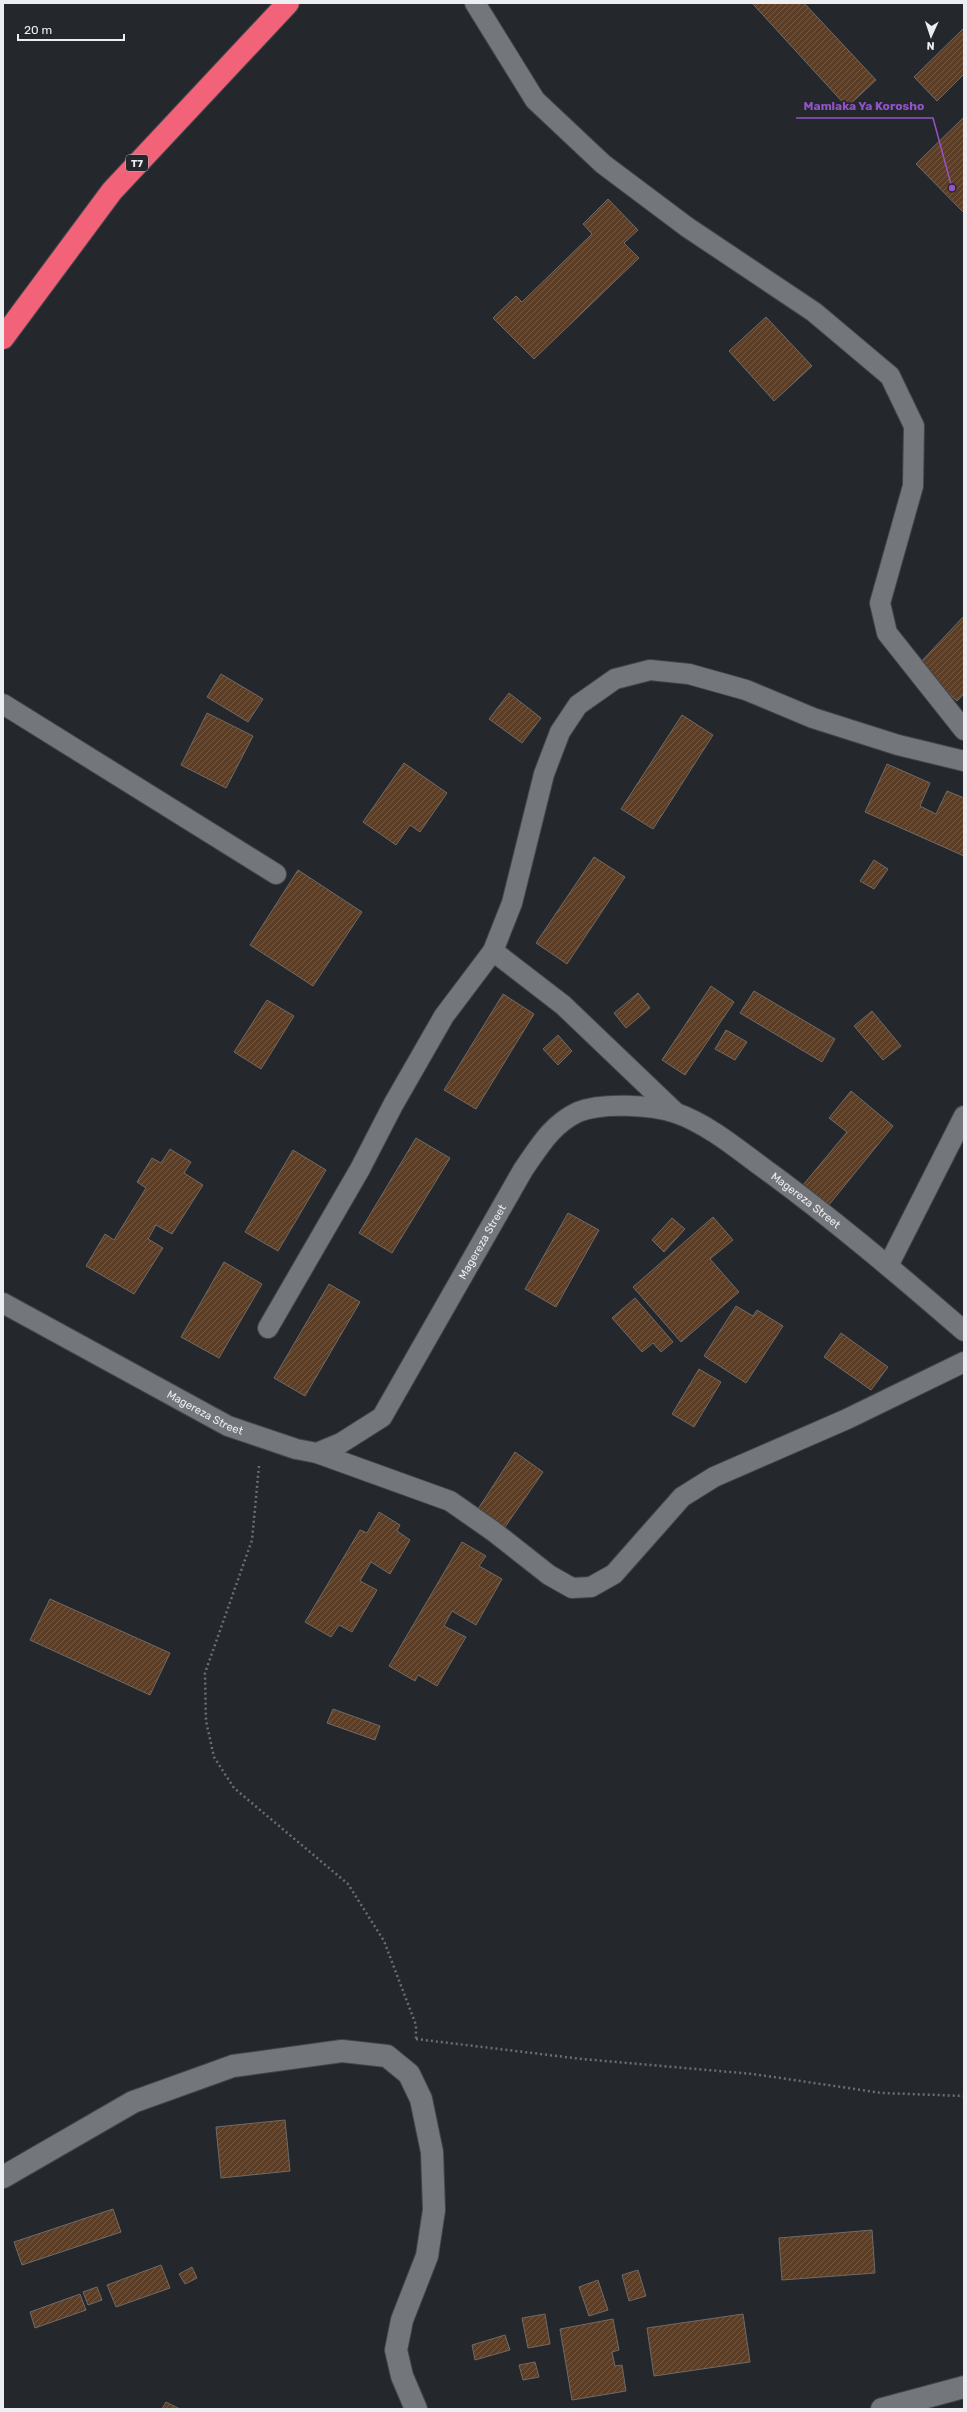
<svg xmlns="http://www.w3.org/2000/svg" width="967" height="2412" viewBox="0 0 967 2412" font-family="Rubik,sans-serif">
<defs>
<pattern id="building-hatch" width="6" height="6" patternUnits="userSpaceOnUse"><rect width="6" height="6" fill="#5c3d25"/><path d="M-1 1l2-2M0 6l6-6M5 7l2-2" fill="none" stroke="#745945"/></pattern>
</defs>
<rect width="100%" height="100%" fill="#24282c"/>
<path fill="url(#building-hatch)" stroke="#6f6a67" d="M752,3H804L876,80L847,107Z
M964,28V74L937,101L914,77Z
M964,117V213L916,164Z
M608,199L638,230L624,243L639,258L534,359L493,318L516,296L522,302L592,234L583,224Z
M766,317L812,366L774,401L729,351Z
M964,616V694L957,701L918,665Z
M221,674L263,699L248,722L207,697Z
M509,693L541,718L522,743L489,719Z
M207,713L253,736L226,788L181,765Z
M682,715L713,735L653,829L621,809Z
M404,763L447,793L420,832L410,825L396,845L363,822Z
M887,764L930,783L920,806L936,814L947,791L964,798V856L865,812Z
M594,857L625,877L567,964L536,943Z
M874,860L888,869L874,889L860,881Z
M298,870L362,912L313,986L250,945Z
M711,986L734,1002L685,1075L662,1060Z
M754,991L835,1039L822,1062L740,1013Z
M638,993L650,1008L626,1028L614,1013Z
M503,994L534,1014L476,1109L444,1090Z
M267,1000L294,1016L261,1069L234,1052Z
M872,1011L901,1046L883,1060L854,1026Z
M726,1030L747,1042L735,1060L715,1049Z
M558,1035L572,1051L558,1065L543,1049Z
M851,1091L893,1126L828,1206L803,1185L847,1132L829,1118Z
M416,1138L450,1158L392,1253L359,1233Z
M170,1149L191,1162L184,1173L203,1185L172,1234L156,1225L148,1239L163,1248L134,1294L86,1266L105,1234L114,1240L146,1188L137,1182L152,1158L161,1163Z
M293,1150L326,1170L278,1251L245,1232Z
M568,1213L599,1230L556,1307L525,1289Z
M713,1217L733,1240L710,1259L739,1292L681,1342L633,1287Z
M672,1218L685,1229L664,1252L652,1240Z
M224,1262L262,1284L219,1358L181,1337Z
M329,1284L360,1302L305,1396L274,1378Z
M635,1298L673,1342L661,1352L653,1343L642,1352L612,1318Z
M736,1306L753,1316L757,1310L783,1326L746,1383L704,1356Z
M841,1333L888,1367L871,1390L824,1357Z
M699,1369L721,1382L694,1427L672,1414Z
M515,1452L543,1472L505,1527L478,1509Z
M379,1512L400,1525L397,1531L410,1540L390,1574L371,1562L360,1581L377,1590L352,1632L339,1625L331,1637L305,1622L360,1530L367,1533Z
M462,1542L486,1556L479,1566L502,1579L476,1625L452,1611L444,1626L466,1637L437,1686L418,1675L415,1681L389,1666Z
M50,1599L170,1653L150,1695L30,1640Z
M333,1709L380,1726L375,1740L327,1723Z
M285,2120L290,2171L221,2178L216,2127Z
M113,2209L121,2232L22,2265L14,2242Z
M872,2230L875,2273L782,2280L779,2238Z
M161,2265L170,2288L116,2307L107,2285Z
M192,2267L197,2278L185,2284L179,2274Z
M638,2270L646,2296L629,2301L622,2275Z
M598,2280L608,2310L589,2316L579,2287Z
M97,2287L102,2300L88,2305L83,2292Z
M80,2294L86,2310L35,2328L30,2312Z
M545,2314L550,2344L528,2348L522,2318Z
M743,2314L750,2362L654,2376L647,2328Z
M613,2319L619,2350L612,2352L615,2366L622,2365L626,2391L572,2400L560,2329Z
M505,2335L510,2350L475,2360L472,2345Z
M535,2362L539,2377L523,2380L519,2365Z
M166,2402L180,2409H162Z"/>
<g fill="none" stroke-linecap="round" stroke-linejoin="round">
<defs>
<g id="lane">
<path d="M475,3L535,100L603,164L687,227L814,312L890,376L914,426L913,486L880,603L887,633L964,730"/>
<path d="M3,704L276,874"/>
<path d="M493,951L563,1005L676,1113"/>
<path d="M888,1266L964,1116"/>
<path id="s1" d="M3,1303L228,1426L296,1449L317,1453L341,1443L382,1417L523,1170C539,1147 551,1125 578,1112C602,1102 652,1105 676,1113C705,1123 734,1146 758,1164C830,1216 897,1273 964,1331"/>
<path d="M268,1328L360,1169L393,1105L444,1016L493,951L512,903L544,774L560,732L578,705L615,679L650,670L689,674L746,690L813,718L898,745L964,761"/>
<path d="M317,1453L450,1501L493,1531L549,1575L572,1588L591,1587L614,1574L682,1497L714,1477L847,1419L964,1362"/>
</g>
<path id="street" d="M3,2177L133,2102L233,2066L342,2051L387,2056L409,2074L421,2099L432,2152L434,2210L427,2256L402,2320L396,2350L402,2376L416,2409
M882,2409L964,2387"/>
<path id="highway" d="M3,338L112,191L288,3"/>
</defs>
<use href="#lane" stroke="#434649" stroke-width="22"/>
<use href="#street" stroke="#434649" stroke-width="24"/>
<use href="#highway" stroke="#434649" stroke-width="24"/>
<path stroke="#6b6e72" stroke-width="2.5" stroke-dasharray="2 3" stroke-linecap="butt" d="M259,1466L252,1540L205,1673L206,1721L214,1757L234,1788L348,1884L384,1941L416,2025V2040
M416,2039L582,2059L753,2074L882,2093L964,2096"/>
<use href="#lane" stroke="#73777b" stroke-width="20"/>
<use href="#street" stroke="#73777b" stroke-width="22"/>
<use href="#highway" stroke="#f26379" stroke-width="22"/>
</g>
<g text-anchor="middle" stroke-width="3.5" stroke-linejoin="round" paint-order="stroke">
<rect fill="#24282c" stroke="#b0b3b6" stroke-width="1" x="126" y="155" width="22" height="16" rx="3"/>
<g font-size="10" font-weight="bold" fill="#eceef1">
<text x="137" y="167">T7</text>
</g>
<g font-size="11" fill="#eceef1" stroke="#24282c">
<text dy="4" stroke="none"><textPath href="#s1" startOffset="1046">Magereza Street</textPath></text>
<text dy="4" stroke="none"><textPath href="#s1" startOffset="626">Magereza Street</textPath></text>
<text dy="4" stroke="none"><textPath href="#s1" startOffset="230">Magereza Street</textPath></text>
</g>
</g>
<path fill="none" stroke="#9253c9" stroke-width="1.5" d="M952 188L933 118H796"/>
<circle fill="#9253c9" stroke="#24282c" stroke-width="1.5" cx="952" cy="188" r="4"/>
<g font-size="12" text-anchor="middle" font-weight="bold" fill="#9253c9" stroke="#24282c" stroke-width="3.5" stroke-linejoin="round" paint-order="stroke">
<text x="864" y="110">Mamlaka Ya Korosho</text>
</g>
<rect width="967" height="2412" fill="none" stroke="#eceef1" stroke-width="8"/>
<g transform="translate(931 36) rotate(183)" stroke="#24282c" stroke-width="3" paint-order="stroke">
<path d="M0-3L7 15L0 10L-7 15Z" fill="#eceef1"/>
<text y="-6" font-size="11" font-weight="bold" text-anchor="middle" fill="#eceef1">N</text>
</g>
<path d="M18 34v6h106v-6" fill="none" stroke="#eceef1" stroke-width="2"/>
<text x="24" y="34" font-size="12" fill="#eceef1" stroke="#24282c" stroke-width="3" paint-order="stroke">20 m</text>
</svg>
